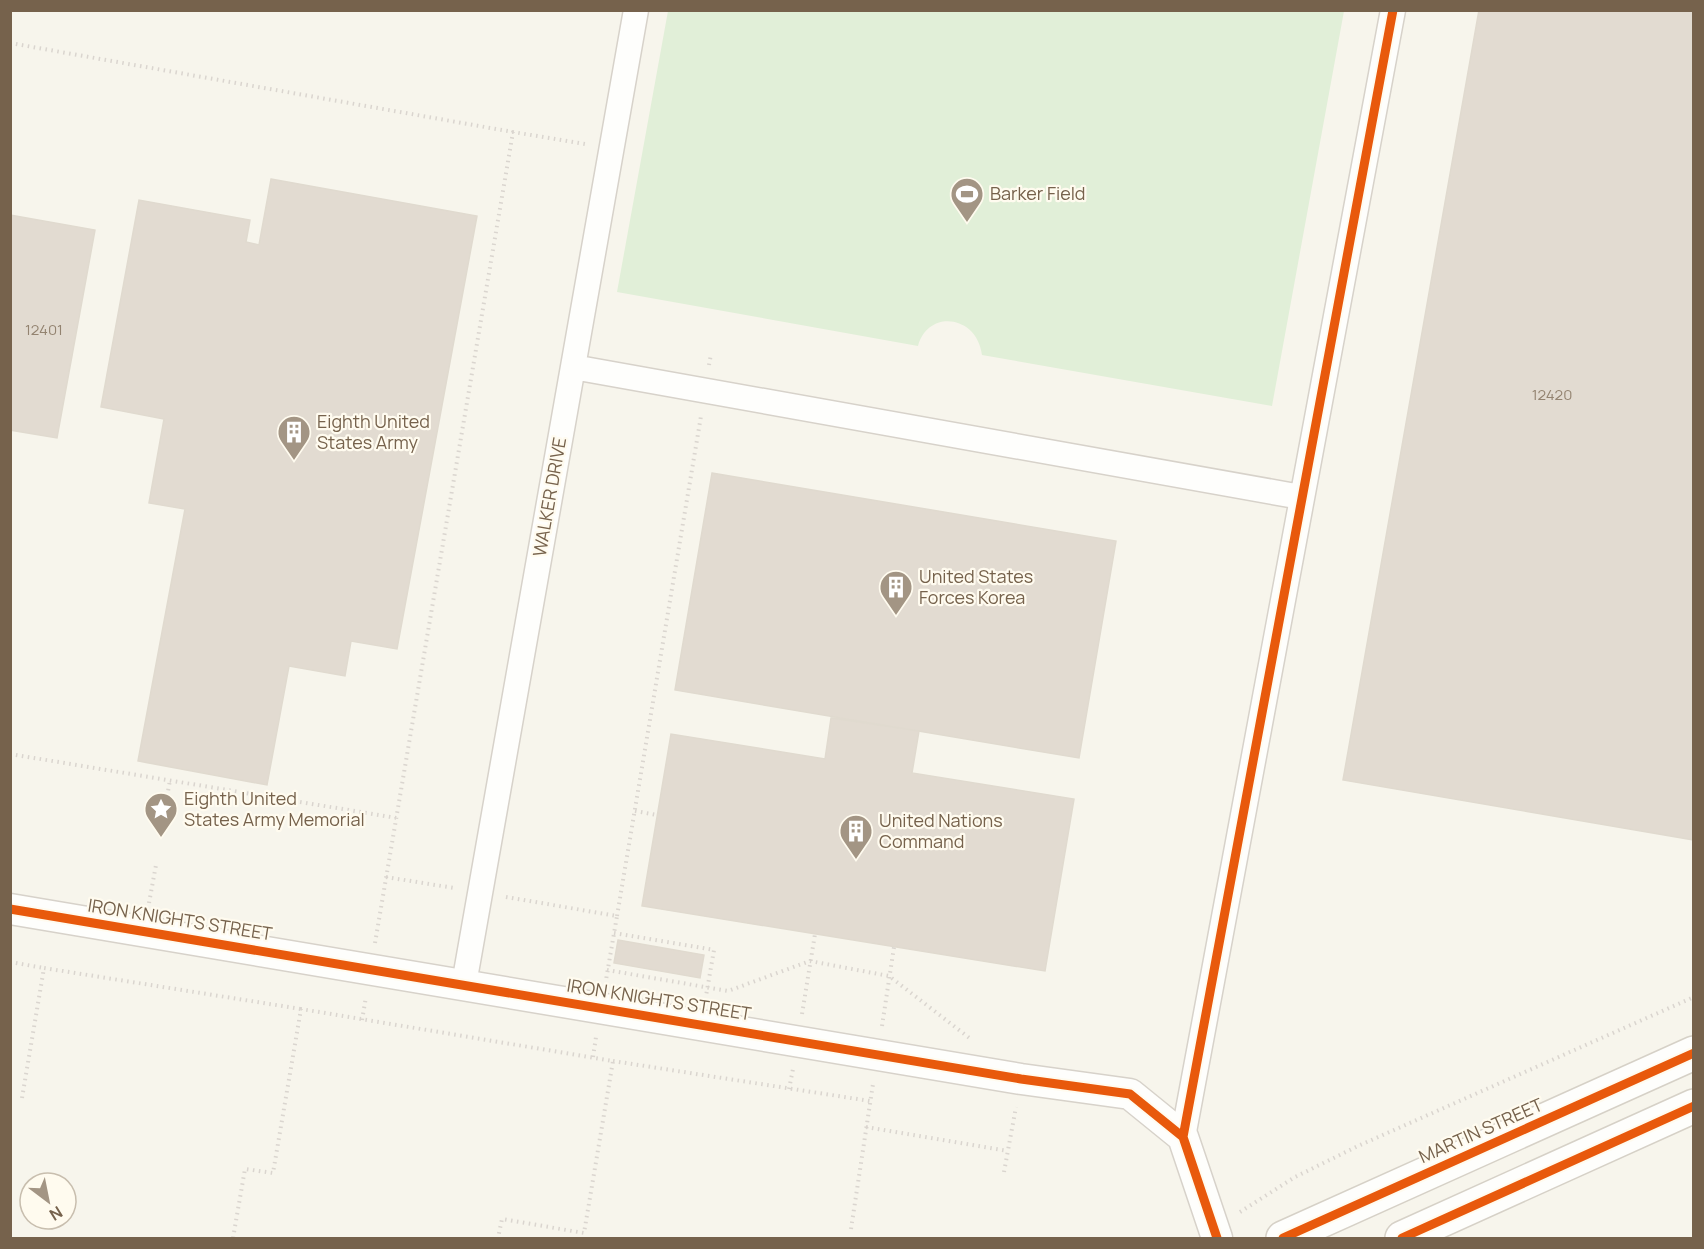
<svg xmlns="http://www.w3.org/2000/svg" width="1704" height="1249" viewBox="0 0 1704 1249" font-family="Manrope,sans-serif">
<rect width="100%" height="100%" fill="#f7f5ec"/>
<path fill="#e1efd8" d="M668,11H1344L1272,406L982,355C977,315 928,309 918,346L617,292Z"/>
<path fill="#e2dbd1" stroke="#e0dacf" stroke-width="1.5" d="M1479,10H1694V840L1343,780Z
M271,179L477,216L397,649L351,641L345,676L289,666L267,785L138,761L185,509L149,503L164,419L101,407L139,200L250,220L246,242L259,245Z
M10,215L95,230L57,438L10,430Z
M712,473L1116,541L1079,758L675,690Z
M831,718L919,731L912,773L1074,799L1045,971L642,906L671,734L825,759Z
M618,940L704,955L700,978L614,963Z"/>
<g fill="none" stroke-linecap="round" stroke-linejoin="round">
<defs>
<path id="minor" d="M573,367L1301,497
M464,984L636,10
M1183,1137L1393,10"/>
<path id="tertiary" d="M10,909L1021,1079L1130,1094L1183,1137L1217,1238"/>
<path id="secondary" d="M1283,1238L1694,1053
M1402,1238L1694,1106"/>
</defs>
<use href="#minor" stroke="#d7d2ca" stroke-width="27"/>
<use href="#tertiary" stroke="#d7d2ca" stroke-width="33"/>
<use href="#secondary" stroke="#d6d1c7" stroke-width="36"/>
<path stroke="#dad5cf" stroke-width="4" stroke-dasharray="1.5 4.5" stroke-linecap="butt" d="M10,43L513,132
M709,365L711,354
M10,754L397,818
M635,811L657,815
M164,814L170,780
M386,877L454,888
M506,897L617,916L606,980
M149,903L156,865
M617,916L701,416
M614,933L714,950L706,996
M375,943L513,132L585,144
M10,962L44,968
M607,970L728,991L810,961L889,976L972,1040
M802,1014L815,934
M362,1020L366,997
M882,1026L894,947
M593,1057L596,1037
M613,1061L870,1101
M789,1089L793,1069
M22,1098L44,968L301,1009
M866,1127L1008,1151
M1004,1172L1016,1107
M1240,1212L1295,1177L1358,1146L1694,997
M851,1229L873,1084
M233,1238L245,1169L273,1173L301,1009L613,1061L584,1233L502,1219L498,1238"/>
<use href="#minor" stroke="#fefefc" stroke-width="24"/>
<use href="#tertiary" stroke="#fefefc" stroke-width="30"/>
<use href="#secondary" stroke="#fefefc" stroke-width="33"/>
<defs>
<path id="cycleway" d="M10,909L1021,1079L1130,1094L1183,1137L1217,1238
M1183,1137L1393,10
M1283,1238L1694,1053
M1402,1238L1694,1106"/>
</defs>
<use href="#cycleway" stroke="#fffbef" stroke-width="13"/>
<use href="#cycleway" stroke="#e8590c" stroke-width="9"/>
</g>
<defs>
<symbol id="stadium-pin" viewBox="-11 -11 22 30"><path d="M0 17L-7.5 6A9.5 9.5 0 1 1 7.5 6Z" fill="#a39584" stroke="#fffbef"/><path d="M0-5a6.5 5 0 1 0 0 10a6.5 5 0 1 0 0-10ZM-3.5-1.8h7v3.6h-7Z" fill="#fff"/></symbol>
<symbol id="building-pin" viewBox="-11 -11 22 30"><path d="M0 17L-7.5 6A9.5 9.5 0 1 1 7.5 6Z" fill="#a39584" stroke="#fffbef"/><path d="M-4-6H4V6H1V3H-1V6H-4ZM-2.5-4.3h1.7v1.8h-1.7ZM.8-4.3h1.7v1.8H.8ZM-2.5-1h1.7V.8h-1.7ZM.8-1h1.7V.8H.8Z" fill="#fff"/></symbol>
<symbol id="sight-pin" viewBox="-11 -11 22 30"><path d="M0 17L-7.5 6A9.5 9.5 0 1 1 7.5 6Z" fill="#a39584" stroke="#fffbef"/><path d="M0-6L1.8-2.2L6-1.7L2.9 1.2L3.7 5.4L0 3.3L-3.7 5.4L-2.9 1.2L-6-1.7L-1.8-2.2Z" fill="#fff"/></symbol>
</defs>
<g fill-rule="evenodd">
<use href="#stadium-pin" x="948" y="175" width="38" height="52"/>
<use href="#building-pin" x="275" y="413" width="38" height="52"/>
<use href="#building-pin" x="877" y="568" width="38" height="52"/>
<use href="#sight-pin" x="142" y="790" width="38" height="52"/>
<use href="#building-pin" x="837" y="812" width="38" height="52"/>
</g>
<g text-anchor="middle" stroke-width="4.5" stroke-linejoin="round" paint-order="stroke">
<g font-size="15" fill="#938370">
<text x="44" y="335">12401</text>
<text x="1552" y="400">12420</text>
</g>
<g font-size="18" fill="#76624c" stroke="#fffbef" text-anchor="start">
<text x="990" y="200">Barker Field</text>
<text x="317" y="428">Eighth United<tspan x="317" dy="21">States Army</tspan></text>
<text x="919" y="583">United States<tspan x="919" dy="21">Forces Korea</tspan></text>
<text x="184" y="805">Eighth United<tspan x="184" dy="21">States Army Memorial</tspan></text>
<text x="879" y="827">United Nations<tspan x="879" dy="21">Command</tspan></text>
</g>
<g font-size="18" fill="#76624c" stroke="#fffbef">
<text transform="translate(550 497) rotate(-80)" y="6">WALKER DRIVE</text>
<text transform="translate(180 920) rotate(9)" y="6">IRON KNIGHTS STREET</text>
<text transform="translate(659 1000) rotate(9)" y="6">IRON KNIGHTS STREET</text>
<text transform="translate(1481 1131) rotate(-24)" y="6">MARTIN STREET</text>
</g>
</g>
<rect width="1704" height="1249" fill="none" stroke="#76624c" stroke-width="24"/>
<g transform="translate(48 1201) rotate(148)"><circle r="28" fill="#fffbef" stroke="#c8beae" stroke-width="1.5"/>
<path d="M0-4.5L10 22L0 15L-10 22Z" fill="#a39584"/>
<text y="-9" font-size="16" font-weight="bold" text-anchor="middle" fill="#76624c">N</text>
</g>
</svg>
